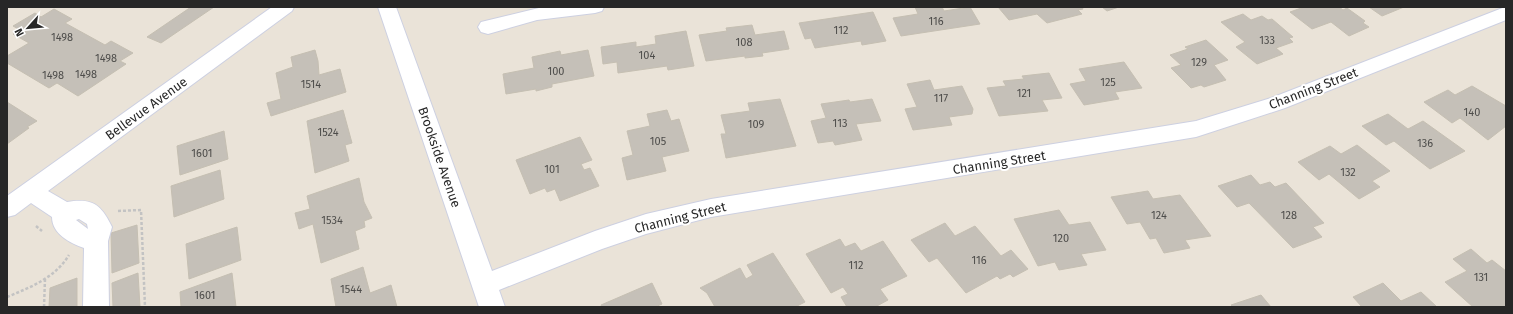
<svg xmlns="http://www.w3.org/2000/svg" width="1513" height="314" viewBox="0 0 1513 314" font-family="'Fira Sans',sans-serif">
<rect width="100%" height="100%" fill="#eae3d8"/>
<path fill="#c5c0b8" stroke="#c5bfb2" d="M191,7H214L161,43L147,37Z
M915,7H942L944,11L970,7L980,24L901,36L893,18L918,14Z
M998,7H1082L1083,9L1078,10L1082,14L1047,23L1037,14L1009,20Z
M1102,7H1119L1107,11Z
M1304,7H1339L1343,10L1347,8L1365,21L1363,23L1369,27L1349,36L1331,22L1312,29L1290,12Z
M1369,7H1404L1382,16Z
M54,9L72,19L65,23L105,45L111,41L133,53L120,61L126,64L78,96L57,83L49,88L7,63V56L29,43L13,34L20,30L13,26L35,13L41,17Z
M873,12L886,41L862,45L861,41L815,48L811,38L805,39L799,23Z
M1243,14L1251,20L1262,16L1268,20L1272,19L1293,37L1289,38L1293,42L1276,48L1283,54L1257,64L1236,47L1245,42L1221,22Z
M752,25L755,35L784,31L789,49L762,53L763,56L745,58V56L706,61L699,35L727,31L726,28Z
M686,31L694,66L668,70L667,66L618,73L617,62L603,64L601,47L636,42V47L656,44L655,36Z
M1206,40L1228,60L1214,65L1226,80L1204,87L1201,85L1191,88L1171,68L1181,65L1170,55L1188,49L1185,47Z
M315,50L318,61L319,75L340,69L346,92L271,116L267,103L281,99L276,73L293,67L291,57Z
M588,50L594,76L552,84V87L536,91V89L506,94L503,74L534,68L532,57L560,51L561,55Z
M1124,62L1142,88L1115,92L1119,99L1084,105L1070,84L1086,81L1079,69Z
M1049,73L1062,98L1042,100L1048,111L999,116L987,88L1006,86L1003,81L1024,79L1022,76Z
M930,80L934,90L962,86L973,109L972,114L949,117L952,125L913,130L905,109L917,107L907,84Z
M1472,86L1506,106V126L1488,140L1460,118L1452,123L1424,102L1448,90L1455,95Z
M780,99L796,146L726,158L721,134H726L721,115L750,111L748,103Z
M872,99L881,121L856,124L862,140L835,145L833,141L818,143L811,121L826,118L821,104L849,100L850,102Z
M7,102L37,121L27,127L29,128L7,144Z
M343,110L352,143L345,145L349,161L315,173L307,121Z
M667,110L671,121L679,119L689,151L662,157L666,171L627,180L622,158L633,155L627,131L650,126L647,114Z
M1388,114L1408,129L1423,121L1465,151L1430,169L1394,141L1386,145L1362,126Z
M224,131L228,159L180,175L177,146Z
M580,137L592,160L581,164L584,170L590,168L599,186L560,201L555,189L547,192L545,188L530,194L516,160Z
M1357,145L1390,171L1372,181L1380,187L1359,199L1329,174L1319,180L1298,162L1330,146L1341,154Z
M220,170L224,199L174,217L171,186Z
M1251,175L1260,185L1270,182L1275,187L1286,183L1324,223L1313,227L1322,237L1293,248L1249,203L1237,207L1218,186Z
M359,178L364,202L372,218L364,221L365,227L355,231L359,249L321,263L313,224L299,229L295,213L310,209L307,196Z
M1148,191L1153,199L1180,195L1211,236L1185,240L1190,248L1164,253L1156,238L1150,239L1140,222L1127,224L1111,197Z
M1059,210L1069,225L1090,222L1106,250L1081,254L1087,265L1059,270L1055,262L1038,266L1014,219Z
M945,223L955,236L975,226L1001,256L1011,250L1028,269L1013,277L1010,274L1000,279L997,276L966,293L937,258L929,262L911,240Z
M137,225L139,263L112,273L111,233Z
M237,227L241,260L189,279L186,244Z
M840,239L845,247L855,243L861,251L883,241L907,276L880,289L888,300L875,307H847L841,297L848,294L843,287L831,293L806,254Z
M1471,249L1487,263L1492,260L1506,271V307H1473L1445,282L1467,271L1453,259Z
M773,253L805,302L795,307H715L707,293L700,288L740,268L746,279L753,275L747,265Z
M363,267L370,293L391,285L397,307H336L331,279Z
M138,273L140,307H113L112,283Z
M232,273L236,307H181L180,292Z
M77,278V307H49L50,288Z
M652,283L662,304L655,307H602L601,305Z
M1383,283L1401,301L1421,292L1437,307H1362L1353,297Z
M1261,295L1271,307H1233L1231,305Z"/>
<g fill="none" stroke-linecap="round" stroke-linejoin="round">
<defs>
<path id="minor" d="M272,7H294L292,11L48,191L67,202C92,198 101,204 112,227L108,241L109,307H83L84,248C70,243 52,234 52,217L31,203L15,215L7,217V196ZM79,219L87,224L88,229L76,220Z
M378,7H396L492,271L595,231L646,214L711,199L1196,121L1271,98L1505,7L1506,20L1285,108L1196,137L711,217L646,234L602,249L499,290L505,307H479Z
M543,7H604L602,11L595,13L537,20L488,34L481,32L478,27L481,22Z"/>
</defs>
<use href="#minor" stroke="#cdd0e1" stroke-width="2"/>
<path stroke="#c3c3c3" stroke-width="2.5" stroke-dasharray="3 2" stroke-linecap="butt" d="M118,211L141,210L145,307
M36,226L42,231
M7,297C31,287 55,278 69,255
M44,307L45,279"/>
<use href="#minor" fill="#fff" fill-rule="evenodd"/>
</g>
<g text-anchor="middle" stroke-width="4" stroke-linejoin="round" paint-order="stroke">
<g font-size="11" fill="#4e4d4b">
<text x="936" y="25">116</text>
<text x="841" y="34">112</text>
<text x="62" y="41">1498</text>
<text x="1267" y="44">133</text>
<text x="744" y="46">108</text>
<text x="647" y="59">104</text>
<text x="106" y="62">1498</text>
<text x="1199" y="66">129</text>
<text x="556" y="75">100</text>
<text x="86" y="78">1498</text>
<text x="53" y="79">1498</text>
<text x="1108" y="86">125</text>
<text x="311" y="88">1514</text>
<text x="1024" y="97">121</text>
<text x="941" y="102">117</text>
<text x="1472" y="116">140</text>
<text x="840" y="127">113</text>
<text x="756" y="128">109</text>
<text x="328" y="136">1524</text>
<text x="658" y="145">105</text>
<text x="1425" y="147">136</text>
<text x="202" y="157">1601</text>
<text x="552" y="173">101</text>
<text x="1348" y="176">132</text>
<text x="1159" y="219">124</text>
<text x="1289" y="219">128</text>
<text x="332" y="224">1534</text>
<text x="1061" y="242">120</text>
<text x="979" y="264">116</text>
<text x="856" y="269">112</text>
<text x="1481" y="281">131</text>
<text x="351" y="293">1544</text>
<text x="205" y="299">1601</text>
</g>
<g font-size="13" fill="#272727" stroke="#fff">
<text transform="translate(1313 88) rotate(-21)" y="5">Channing Street</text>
<text transform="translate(146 108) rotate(-36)" y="5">Bellevue Avenue</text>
<text transform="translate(440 157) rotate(71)" y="5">Brookside Avenue</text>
<text transform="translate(999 162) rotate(-9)" y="5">Channing Street</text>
<text transform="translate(680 217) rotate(-14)" y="5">Channing Street</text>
</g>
</g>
<rect width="1513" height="314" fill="none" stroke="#272727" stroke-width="16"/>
<g transform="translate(28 28) rotate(243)" stroke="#ffffff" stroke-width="3" paint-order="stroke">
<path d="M0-3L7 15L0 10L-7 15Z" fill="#272727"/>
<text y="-6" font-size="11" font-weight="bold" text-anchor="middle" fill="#272727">N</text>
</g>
</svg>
